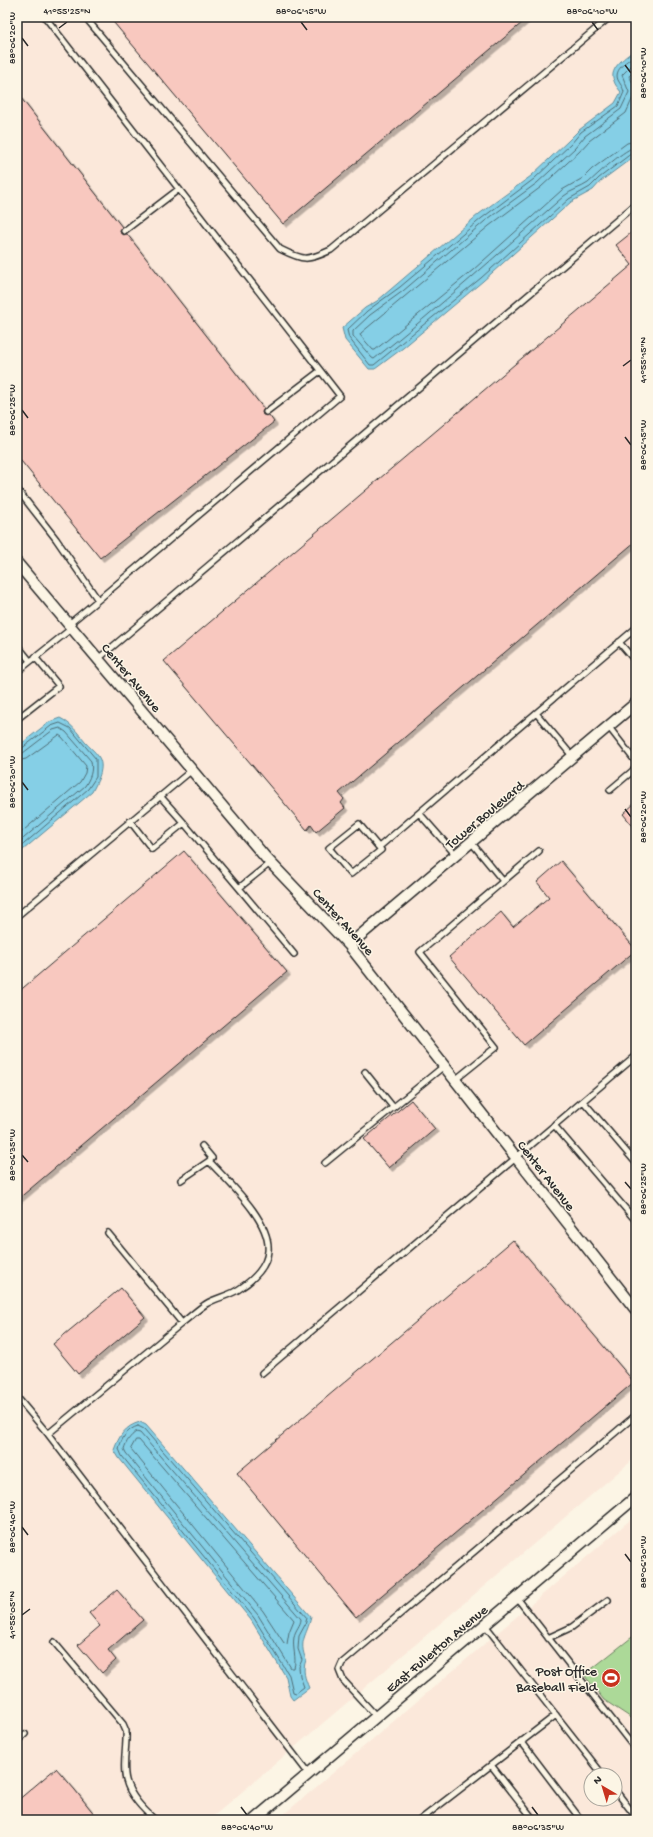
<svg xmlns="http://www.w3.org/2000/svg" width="653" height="1837" viewBox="0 0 653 1837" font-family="'Gochi Hand',sans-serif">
<defs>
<filter id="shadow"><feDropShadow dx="3.5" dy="3.5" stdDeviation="0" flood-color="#0004"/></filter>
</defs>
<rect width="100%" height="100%" fill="#fcf5e5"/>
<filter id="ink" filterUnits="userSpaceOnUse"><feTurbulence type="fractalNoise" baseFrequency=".025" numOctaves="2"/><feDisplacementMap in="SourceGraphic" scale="8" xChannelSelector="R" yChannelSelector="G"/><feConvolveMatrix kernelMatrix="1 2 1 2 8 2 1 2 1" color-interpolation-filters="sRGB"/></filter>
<g filter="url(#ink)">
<path fill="#fbe8da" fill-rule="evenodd" d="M17,17H636V1457L209,1820H17Z
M636,1515V1820H277L321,1783ZM591,1775H615V1799H591Z"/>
<path fill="#acd998" stroke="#6c8262" d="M636,1634V1721L604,1700L584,1675Z"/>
<path fill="#85cfe6" stroke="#618d9b" d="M636,49V155L601,181L593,190L571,202L483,281L403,348L375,369H369L345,340L342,328L365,308L377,301L397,284L479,214L531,176L568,141L579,130L615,103L621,92C618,88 615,85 614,81C608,68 627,56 636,49Z
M60,718C72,724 77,732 85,742C89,747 95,751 98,756C106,767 97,782 92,792L17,855V747L49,722Z
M140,1422L146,1425L311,1617C307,1636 298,1640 306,1660C302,1671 305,1678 309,1688L293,1700L290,1696L286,1677L251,1620L119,1458L114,1450C119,1436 125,1426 140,1422Z"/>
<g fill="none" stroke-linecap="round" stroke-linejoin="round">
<path stroke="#4f6d76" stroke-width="1" d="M636,54C629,60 613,69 618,80C620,84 623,87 624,92L618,106L581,132L571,144L534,179L482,218L400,287L367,311L347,330L349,338L370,365H374L481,278L569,199L590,187L599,178L632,153L636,152
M636,61L622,75L629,92L621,109L585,136L575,148L537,183L485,221L403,291L370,315L353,331V336L372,358L374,359C440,307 501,251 564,196C571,190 581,188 588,183C597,175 626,147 636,147
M636,69L629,76L635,87V93L626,113L589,141L579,152L541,187L489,226L361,333L360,335L373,350H375L473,270L562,190L583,178L592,169L627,143L636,141
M17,749H21L51,726L60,723L70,728L96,759V777L88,789L17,850
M17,755L23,753L53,730L60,728L66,732L91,761C93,771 90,778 85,786L17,844
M17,761L26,759L59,735L62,737L86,766L85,773L80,782L17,836
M138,1426L144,1429L307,1618L305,1625L299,1636L298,1649L302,1660L299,1667L300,1676L304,1687L296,1693L293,1692L289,1675L254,1618L122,1456L119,1449C121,1439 127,1429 138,1426Z
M136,1432L140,1433L301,1619C301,1625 295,1630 294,1637C292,1648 297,1658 294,1668H291L258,1615L126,1453L124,1449C126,1442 130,1436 136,1432Z
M136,1440H139L294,1620L289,1632L287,1644L284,1643L263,1611L131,1449Z"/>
</g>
<path fill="#f8c8bf" stroke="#2b2b2b" filter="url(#shadow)" d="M109,17H529L283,224Z
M17,93L122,227L120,230L121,234H127L264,409L262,412L263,415H269L274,422L100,558L17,456Z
M636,229V541L339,793L344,799L341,803L345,808L316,832L311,825L307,830L164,661L632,265L616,245Z
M636,802V830L623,814Z
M184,851L287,972L17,1200V993Z
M561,861L636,950L524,1045L449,957L501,912L513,927L549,897L537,882Z
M411,1100L435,1129L389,1168L364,1139Z
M513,1240L634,1382L356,1617L237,1473Z
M121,1288L145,1317L78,1374L53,1344Z
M117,1590L143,1620L108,1650L116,1660L102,1673L78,1645L100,1626L89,1613Z
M56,1768L75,1790L99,1820H17V1801Z"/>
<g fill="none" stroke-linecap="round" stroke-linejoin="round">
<defs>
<path id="lane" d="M45,17L340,396L98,600
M85,17L280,249C304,261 307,261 331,250L610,17
M124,231L179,189
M266,412L320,371
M17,489L56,539L98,600L69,624
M619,642L636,662
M17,645L30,661
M98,659L636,204
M17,672L72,628
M536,713L573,757
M17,719L59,686L35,657
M608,726L636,762
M610,790L636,768
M419,813L456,855
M130,821L152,849L184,823L160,796
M184,823L239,888L270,863
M359,824L381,850L351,874L329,848Z
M471,842L503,881
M379,847L636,628
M239,888L294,954
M17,916L192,770
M365,1072L393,1107
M455,1080L496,1047L420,952L539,851
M583,1101L636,1163
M554,1125L636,1221
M325,1163L444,1066
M181,1180L209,1161
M182,1323C190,1317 198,1309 206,1304C217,1297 231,1296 242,1287C254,1279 267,1266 268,1251C271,1220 228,1182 209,1161L212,1158L202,1146
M262,1373L636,1056
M17,1397L48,1434L309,1774
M48,1434L182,1323L108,1233
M517,1598L636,1750
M485,1625L603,1775
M548,1638L572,1627L608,1600
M54,1642L123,1724L126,1731C127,1747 122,1765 126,1780C130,1796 143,1809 155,1820
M376,1716L343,1680L339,1670L342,1663L636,1415
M17,1741L25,1734
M521,1741L581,1820
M491,1765L534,1820
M615,1790L636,1817
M420,1820L556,1715"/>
<path id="street" d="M17,563L266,858L349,945L636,1310
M349,945L636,703
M254,1820L636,1497"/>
</defs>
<use href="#lane" stroke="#2b2b2b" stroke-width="8"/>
<use href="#street" stroke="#2b2b2b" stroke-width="13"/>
<use href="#lane" stroke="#fcf5e5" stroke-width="5"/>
<use href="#street" stroke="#fcf5e5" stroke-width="10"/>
</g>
</g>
<path fill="none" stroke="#2b2b2b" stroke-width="1.5" d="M301,22L307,30M592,22L598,30M59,28L67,22M22,38L28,46M625,65L631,73M623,366L631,360M22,410L28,418M625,437L631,445M22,782L28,790M625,809L631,817M22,1155L28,1162M625,1182L631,1189M22,1527L28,1535M625,1554L631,1562M22,1615L30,1609M241,1807L247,1815M532,1807L538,1815"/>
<defs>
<symbol id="stadium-disc" viewBox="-11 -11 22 22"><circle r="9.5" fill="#c8321e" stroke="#fcf5e5"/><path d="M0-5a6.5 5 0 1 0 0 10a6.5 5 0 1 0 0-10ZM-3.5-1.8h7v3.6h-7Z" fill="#fff"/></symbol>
</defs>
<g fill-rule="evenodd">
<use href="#stadium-disc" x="600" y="1667" width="22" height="22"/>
</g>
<g text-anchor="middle" stroke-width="3" stroke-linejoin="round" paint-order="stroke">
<g font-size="14" fill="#2b2b2b" stroke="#fcf5e5">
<text transform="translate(132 677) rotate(50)" y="5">Center Avenue</text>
<text transform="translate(484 814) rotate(-40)" y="5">Tower Boulevard</text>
<text transform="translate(344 921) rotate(48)" y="5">Center Avenue</text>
<text transform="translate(547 1175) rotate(52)" y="5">Center Avenue</text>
<text transform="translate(436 1648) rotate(-40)" y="5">East Fullerton Avenue</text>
</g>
<g font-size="14" fill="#2b2b2b" stroke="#fcf5e5" text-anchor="end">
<text x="597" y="1675">Post Office<tspan x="597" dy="16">Baseball Field</tspan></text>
</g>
</g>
<rect width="653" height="1837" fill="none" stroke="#fcf5e5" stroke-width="44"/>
<g transform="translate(603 1787) rotate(322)"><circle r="19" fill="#fcf5e5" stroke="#a8a49b"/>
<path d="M0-3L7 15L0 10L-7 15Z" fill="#c8321e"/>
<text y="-6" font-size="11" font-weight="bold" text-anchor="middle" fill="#2b2b2b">N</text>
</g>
<rect x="22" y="22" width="609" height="1793" fill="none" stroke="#2b2b2b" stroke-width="1.5"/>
<g font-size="10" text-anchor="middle" fill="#2b2b2b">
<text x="67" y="14">41°55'25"N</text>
<text x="301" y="14">88°06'15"W</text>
<text x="592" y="14">88°06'10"W</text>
<text transform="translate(11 38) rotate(-90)" y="4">88°06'20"W</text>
<text transform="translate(642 73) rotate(-90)" y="4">88°06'10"W</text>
<text transform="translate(642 360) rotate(-90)" y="4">41°55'15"N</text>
<text transform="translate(11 410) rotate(-90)" y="4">88°06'25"W</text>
<text transform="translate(642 445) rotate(-90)" y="4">88°06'15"W</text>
<text transform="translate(11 782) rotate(-90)" y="4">88°06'30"W</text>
<text transform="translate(642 817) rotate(-90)" y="4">88°06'20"W</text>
<text transform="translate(11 1155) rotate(-90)" y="4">88°06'35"W</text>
<text transform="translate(642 1189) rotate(-90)" y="4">88°06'25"W</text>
<text transform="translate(11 1527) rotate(-90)" y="4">88°06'40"W</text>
<text transform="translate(642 1562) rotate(-90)" y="4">88°06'30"W</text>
<text transform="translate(11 1615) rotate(-90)" y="4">41°55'05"N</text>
<text x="247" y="1830">88°06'40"W</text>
<text x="538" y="1830">88°06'35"W</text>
</g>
</svg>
